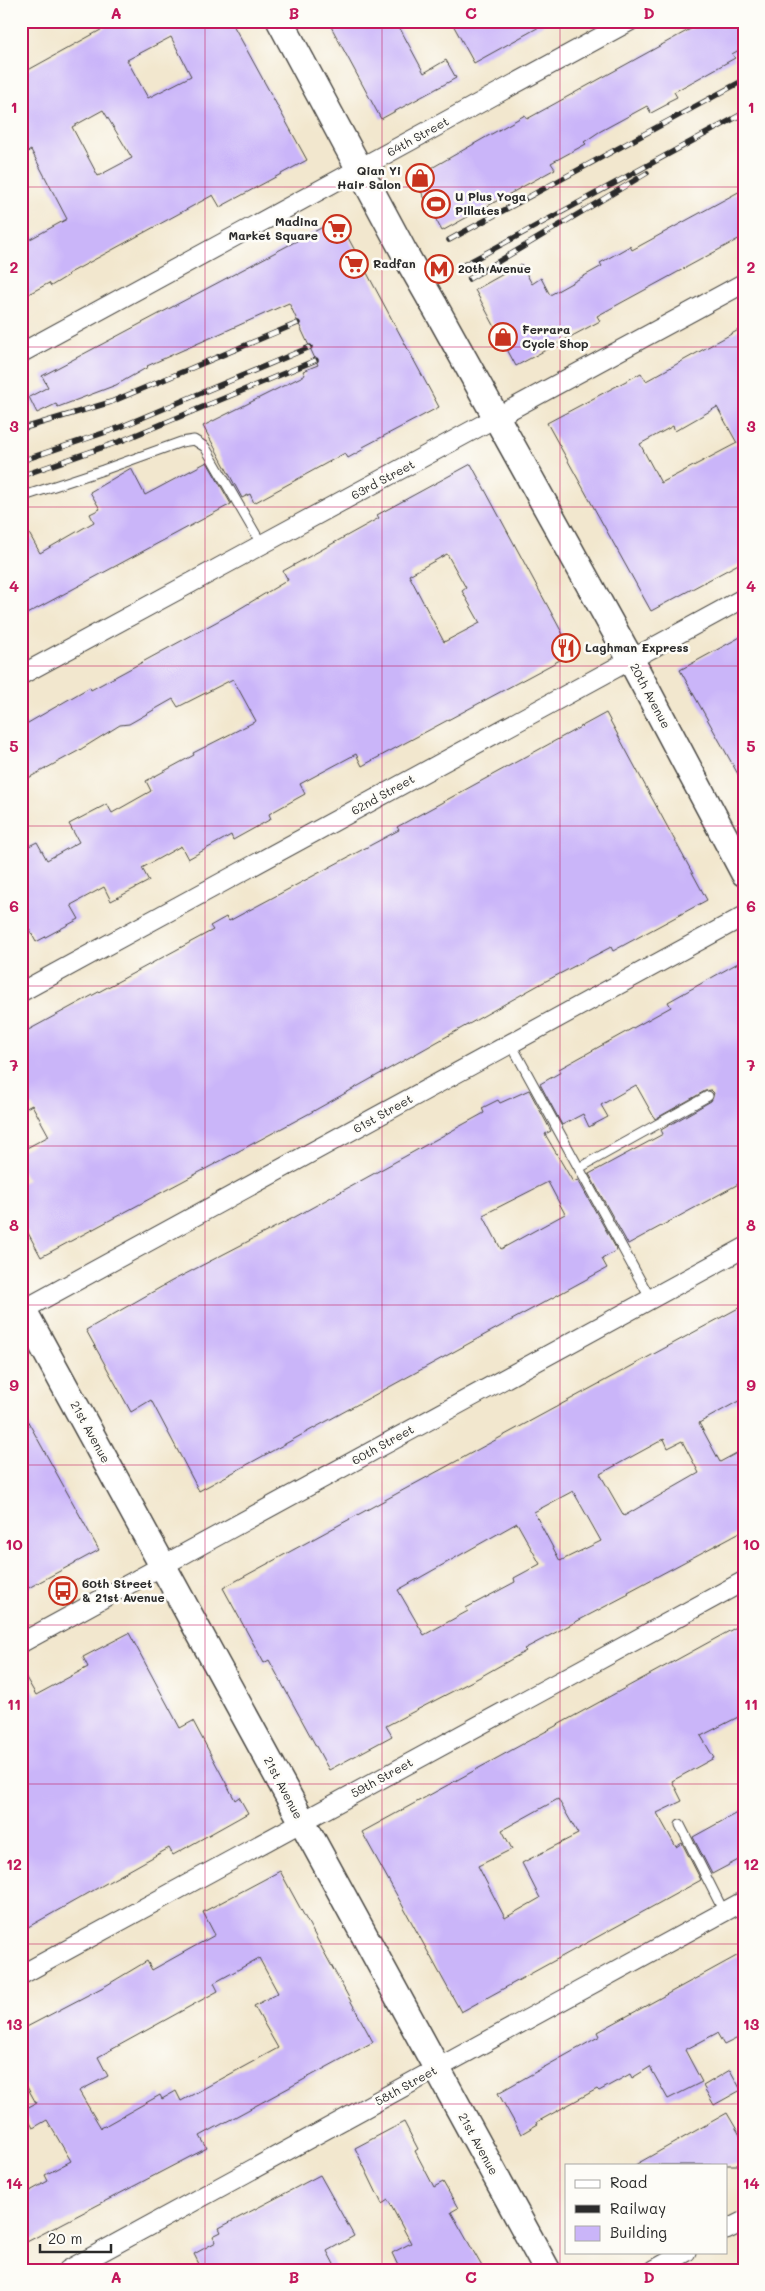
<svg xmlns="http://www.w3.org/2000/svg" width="765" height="2291" viewBox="0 0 765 2291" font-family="Mali,sans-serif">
<rect width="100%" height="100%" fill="#fdfcf7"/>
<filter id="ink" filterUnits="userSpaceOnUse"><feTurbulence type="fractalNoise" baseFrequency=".02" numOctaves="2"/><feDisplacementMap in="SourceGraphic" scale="10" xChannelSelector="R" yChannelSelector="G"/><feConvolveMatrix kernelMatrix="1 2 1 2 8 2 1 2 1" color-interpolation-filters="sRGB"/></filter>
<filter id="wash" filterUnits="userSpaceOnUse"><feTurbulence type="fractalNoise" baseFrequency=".0096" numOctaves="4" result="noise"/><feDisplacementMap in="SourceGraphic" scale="20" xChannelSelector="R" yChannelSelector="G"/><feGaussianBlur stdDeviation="1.12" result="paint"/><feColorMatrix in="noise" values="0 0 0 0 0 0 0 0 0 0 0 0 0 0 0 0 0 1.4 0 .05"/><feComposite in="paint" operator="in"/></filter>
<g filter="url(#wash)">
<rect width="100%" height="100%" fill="#f2e7ce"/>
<g id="blocks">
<path fill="#cab5f9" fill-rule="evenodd" d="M117,21H231L307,160L220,207L213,195L68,274L69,275L51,286L49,283L21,298V244L67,219L31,150L21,156V74ZM171,37L191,76L148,98L127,60ZM103,110L132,158L98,176L72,127Z
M328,21H396L424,73L446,60L456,78L381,119Z
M451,21H550L474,63Z
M705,21H744V47L732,54L735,58L674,92L677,97L667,102L668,104L651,113L647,106L599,132L584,142L586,144L551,163L555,169L442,231L414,178L525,115L527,119Z
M744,189V236L597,316L600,321L516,366L475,290L521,264L532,284L541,278L550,295L602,266L600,263L630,246L632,250Z
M338,219L439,407L363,447L364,449L348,458L345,453L254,503L250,494L242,498L203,426L305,375L303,371L318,365L289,303L147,366L148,367L116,385L58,407L56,404L37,413L29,397L48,387L42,376Z
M744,327V561L651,611L547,423L641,373L646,381ZM717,407L737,443L661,483L640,444L673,426L675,431Z
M207,462L231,504L21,617V519L40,553L94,522L90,514L100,509L90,492L131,468L145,495Z
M471,464L573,653L362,766L356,754L300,784L305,794L269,814L271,819L233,840L231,835L188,859L181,846L142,868L149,881L111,901L104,887L71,905L79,919L36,942L29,929L21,933V850L37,842L47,860L79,842L69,824L107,804L112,813L151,791L146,781L194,755L193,753L256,721L233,679L178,707L173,699L129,724L120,725L78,751L21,782V727L90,687L91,690L229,615L288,580L283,571L379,518L377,515ZM447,554L466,588L462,591L480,623L444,642L409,575Z
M744,635V785L680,670Z
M606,713L707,900L613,951L611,947L544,982L310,1113L41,1257L21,1220V1183L28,1180L21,1168V1151L49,1136L32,1105L21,1111V1034L213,930L210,926L226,917L229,921L399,830L397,827Z
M738,963L744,974V1181L628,1244L589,1174L663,1134L661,1130L711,1101L714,1093L711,1090L705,1091L655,1119L636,1085L601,1105L608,1117L589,1127L583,1114L562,1125L540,1084L561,1072L559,1069L671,1007L668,1002Z
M529,1090L551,1131L545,1134L573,1182L578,1180L617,1250L602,1259L607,1268L199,1491L151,1400L131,1412L86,1330L170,1282L295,1217L484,1113L482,1108L498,1100L500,1103ZM548,1182L565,1214L501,1249L483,1215Z
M744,1305V1398L699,1423L720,1462L744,1449V1530L628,1592L629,1594L524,1649L526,1651L480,1677L386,1726L392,1736L329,1770L269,1660L264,1663L223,1588ZM664,1439L668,1448L682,1441L699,1473L624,1516L600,1474ZM573,1491L601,1541L560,1561L534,1512ZM517,1523L540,1564L514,1578L515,1582L466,1608L468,1611L424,1635L398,1590Z
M21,1409L99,1550L21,1592Z
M744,1623V1714L701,1736L714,1758L672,1781L682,1801L657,1813L676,1847L682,1843L701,1880L461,2012L362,1832ZM558,1799L578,1834L522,1863L540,1898L505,1918L478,1866L512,1849L502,1830Z
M129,1633L180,1728L193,1721L235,1800L239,1797L248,1813L173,1855L169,1848L21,1931V1669L36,1695L88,1667L83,1657Z
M744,1809V1857L712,1874L693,1837Z
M280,1871L373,2042L200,2136L207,2148L21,2245V2196L48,2181L45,2175L71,2161L47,2120L33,2128L23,2110L36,2103L21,2076V2030L107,1985L147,1961L152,1970L215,1935L203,1912ZM259,1958L278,1993L254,2006L278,2048L181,2101L176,2091L162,2099L160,2095L101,2128L79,2091L108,2076L98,2057L218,1991L214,1983Z
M744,1952V2035L724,2045L717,2033L685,2050L702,2082L668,2099L650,2067L632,2078L630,2074L599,2091L597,2089L537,2122L538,2124L521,2134L498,2093L600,2036L598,2032Z
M730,2070L741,2090L714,2105L703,2086Z
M727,2113L744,2142V2165H635Z
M404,2122L418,2149L415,2151L434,2187L443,2182L458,2208L451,2212L484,2270H400L392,2253L411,2243L388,2200L382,2204L355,2148Z
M320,2175L354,2236L327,2251L337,2270H202L194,2254L216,2242L213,2236L221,2232L219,2228Z"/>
</g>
</g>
<g filter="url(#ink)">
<use href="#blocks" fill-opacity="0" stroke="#494743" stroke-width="1"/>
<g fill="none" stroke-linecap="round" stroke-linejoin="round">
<defs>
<path id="lane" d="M21,497L103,470L181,442L194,440L205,447L262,545
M511,1044L650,1298
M579,1168L708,1096
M680,1825L724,1912"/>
<path id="street" d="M21,353L630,21
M21,675L744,283
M21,992L744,598
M21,1311L744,916
M21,1643L744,1248
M21,1975L744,1581
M726,2230L744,2221
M68,2270L744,1901
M654,2270L686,2252"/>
<path id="secondary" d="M280,21L405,254
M434,305L631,660L744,873
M21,1306L547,2270"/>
</defs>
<use href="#lane" stroke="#494743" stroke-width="11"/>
<use href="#street" stroke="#494743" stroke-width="21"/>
<use href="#secondary" stroke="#494743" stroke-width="29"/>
<use href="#lane" stroke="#fff" stroke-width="9"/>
<use href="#street" stroke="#fff" stroke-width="19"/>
<use href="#secondary" stroke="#fff" stroke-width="26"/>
<defs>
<path id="rail" d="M449,240L744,80
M462,266L744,113
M469,279L647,173
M21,429L111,402L298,323
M21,461L118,428L310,347
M21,476L121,441L316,360"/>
</defs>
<use href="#rail" stroke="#2b2b2b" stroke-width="5.5"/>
<use href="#rail" stroke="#fdfcf7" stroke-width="4" stroke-dasharray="11" stroke-linecap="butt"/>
<defs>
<path id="secondary-bridge" d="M405,254L434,305"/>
</defs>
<use href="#secondary-bridge" stroke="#494743" stroke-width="29" stroke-linecap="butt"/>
<use href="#secondary-bridge" stroke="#fff" stroke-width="26"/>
</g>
</g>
<path fill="none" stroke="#c2185b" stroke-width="1" stroke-opacity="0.55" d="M205,21V2270M382,21V2270M560,21V2270M21,187H744M21,347H744M21,507H744M21,666H744M21,826H744M21,986H744M21,1146H744M21,1305H744M21,1465H744M21,1625H744M21,1784H744M21,1944H744M21,2104H744"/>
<defs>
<symbol id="shop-ring" viewBox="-11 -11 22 22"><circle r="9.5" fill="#fdfcf7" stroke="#c8321e" stroke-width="1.5"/><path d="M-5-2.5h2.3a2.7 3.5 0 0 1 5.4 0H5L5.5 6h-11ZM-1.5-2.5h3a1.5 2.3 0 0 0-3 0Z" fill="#c8321e"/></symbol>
<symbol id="stadium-ring" viewBox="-11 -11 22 22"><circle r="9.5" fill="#fdfcf7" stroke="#c8321e" stroke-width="1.5"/><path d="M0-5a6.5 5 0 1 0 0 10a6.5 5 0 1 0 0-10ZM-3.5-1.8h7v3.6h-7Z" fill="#c8321e"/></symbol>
<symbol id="supermarket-ring" viewBox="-11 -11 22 22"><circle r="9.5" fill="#fdfcf7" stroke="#c8321e" stroke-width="1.5"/><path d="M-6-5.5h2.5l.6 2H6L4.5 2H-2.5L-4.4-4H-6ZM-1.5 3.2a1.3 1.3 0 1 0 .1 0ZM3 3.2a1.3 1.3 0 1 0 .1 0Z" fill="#c8321e"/></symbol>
<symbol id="metro-ring" viewBox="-11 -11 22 22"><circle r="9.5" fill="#fdfcf7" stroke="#c8321e" stroke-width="1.5"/><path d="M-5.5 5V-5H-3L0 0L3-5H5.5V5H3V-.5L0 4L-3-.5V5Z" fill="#c8321e"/></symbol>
<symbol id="restaurant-ring" viewBox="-11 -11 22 22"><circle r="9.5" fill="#fdfcf7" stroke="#c8321e" stroke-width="1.5"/><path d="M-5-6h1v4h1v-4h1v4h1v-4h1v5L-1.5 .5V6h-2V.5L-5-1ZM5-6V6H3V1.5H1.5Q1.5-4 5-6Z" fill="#c8321e"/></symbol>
<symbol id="bus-ring" viewBox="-11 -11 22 22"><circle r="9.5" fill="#fdfcf7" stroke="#c8321e" stroke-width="1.5"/><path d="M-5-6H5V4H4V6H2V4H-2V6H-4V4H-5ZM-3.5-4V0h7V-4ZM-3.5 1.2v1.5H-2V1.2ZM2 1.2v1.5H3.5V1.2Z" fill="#c8321e"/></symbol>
</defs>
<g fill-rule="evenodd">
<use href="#shop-ring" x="404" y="162" width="32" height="32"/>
<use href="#stadium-ring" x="420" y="188" width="32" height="32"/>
<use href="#supermarket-ring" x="321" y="213" width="32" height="32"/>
<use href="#supermarket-ring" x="338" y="248" width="32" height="32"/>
<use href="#metro-ring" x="423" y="253" width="32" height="32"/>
<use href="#shop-ring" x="487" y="321" width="32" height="32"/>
<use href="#restaurant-ring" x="550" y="632" width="32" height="32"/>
<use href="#bus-ring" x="47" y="1575" width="32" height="32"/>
</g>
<g text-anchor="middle" stroke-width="5" stroke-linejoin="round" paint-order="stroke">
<g font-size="12" fill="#2b2b2b" stroke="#fdfcf7">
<text transform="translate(418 137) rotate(-29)" y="4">64th Street</text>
<text transform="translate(383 480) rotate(-28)" y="4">63rd Street</text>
<text transform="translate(650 696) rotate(62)" y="4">20th Avenue</text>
<text transform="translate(383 795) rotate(-29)" y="4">62nd Street</text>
<text transform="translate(383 1114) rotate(-29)" y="4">61st Street</text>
<text transform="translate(90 1432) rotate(61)" y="4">21st Avenue</text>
<text transform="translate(383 1445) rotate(-29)" y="4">60th Street</text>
<text transform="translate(382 1778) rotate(-29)" y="4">59th Street</text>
<text transform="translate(283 1788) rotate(62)" y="4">21st Avenue</text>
<text transform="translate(406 2086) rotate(-29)" y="4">58th Street</text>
<text transform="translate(478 2144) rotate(61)" y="4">21st Avenue</text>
</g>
<g font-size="12" font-weight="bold" fill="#2b2b2b" stroke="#fdfcf7" text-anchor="start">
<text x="401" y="175" text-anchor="end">Qian Yi<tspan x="401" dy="14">Hair Salon</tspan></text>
<text x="455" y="201">U Plus Yoga<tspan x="455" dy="14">Pillates</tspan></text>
<text x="318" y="226" text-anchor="end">Madina<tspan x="318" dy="14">Market Square</tspan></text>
<text x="373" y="268">Radfan</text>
<text x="458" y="273">20th Avenue</text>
<text x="522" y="334">Ferrara<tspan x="522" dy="14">Cycle Shop</tspan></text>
<text x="585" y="652">Laghman Express</text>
<text x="82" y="1588">60th Street<tspan x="82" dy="14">&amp; 21st Avenue</tspan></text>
</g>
</g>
<rect width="765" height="2291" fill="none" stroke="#fdfcf7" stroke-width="55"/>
<rect x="565" y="2164" width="162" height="90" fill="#fdfcf7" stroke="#a9a8a5"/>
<rect x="575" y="2180" width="25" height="8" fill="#ffffff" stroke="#a9a8a5"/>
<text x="610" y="2188" font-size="15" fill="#2b2b2b">Road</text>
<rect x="575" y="2205" width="25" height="8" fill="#2b2b2b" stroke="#a9a8a5"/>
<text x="610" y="2214" font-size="15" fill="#2b2b2b">Railway</text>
<rect x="575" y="2226" width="25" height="15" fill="#cab5f9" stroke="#a9a8a5"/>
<text x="610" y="2238" font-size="15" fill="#2b2b2b">Building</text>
<path d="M40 2244v8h71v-8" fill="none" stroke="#2b2b2b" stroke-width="2.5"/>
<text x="48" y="2244" font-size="15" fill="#2b2b2b" stroke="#fdfcf7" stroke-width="4" paint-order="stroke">20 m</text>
<rect x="28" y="28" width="710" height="2236" fill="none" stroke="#c2185b" stroke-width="2"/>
<g font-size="16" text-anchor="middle" font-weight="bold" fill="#c2185b">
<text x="116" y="19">A</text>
<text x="294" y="19">B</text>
<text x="471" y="19">C</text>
<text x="649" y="19">D</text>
<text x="14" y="113">1</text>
<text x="751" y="113">1</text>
<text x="14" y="273">2</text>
<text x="751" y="273">2</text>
<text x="14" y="432">3</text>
<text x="751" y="432">3</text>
<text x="14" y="592">4</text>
<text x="751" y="592">4</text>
<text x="14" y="752">5</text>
<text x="751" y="752">5</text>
<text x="14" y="912">6</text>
<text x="751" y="912">6</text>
<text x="14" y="1071">7</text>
<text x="751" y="1071">7</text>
<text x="14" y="1231">8</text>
<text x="751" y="1231">8</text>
<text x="14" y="1391">9</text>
<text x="751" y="1391">9</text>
<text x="14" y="1550">10</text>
<text x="751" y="1550">10</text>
<text x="14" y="1710">11</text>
<text x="751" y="1710">11</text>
<text x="14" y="1870">12</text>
<text x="751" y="1870">12</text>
<text x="14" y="2030">13</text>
<text x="751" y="2030">13</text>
<text x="14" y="2189">14</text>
<text x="751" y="2189">14</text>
<text x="116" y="2283">A</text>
<text x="294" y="2283">B</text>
<text x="471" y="2283">C</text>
<text x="649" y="2283">D</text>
</g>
</svg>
